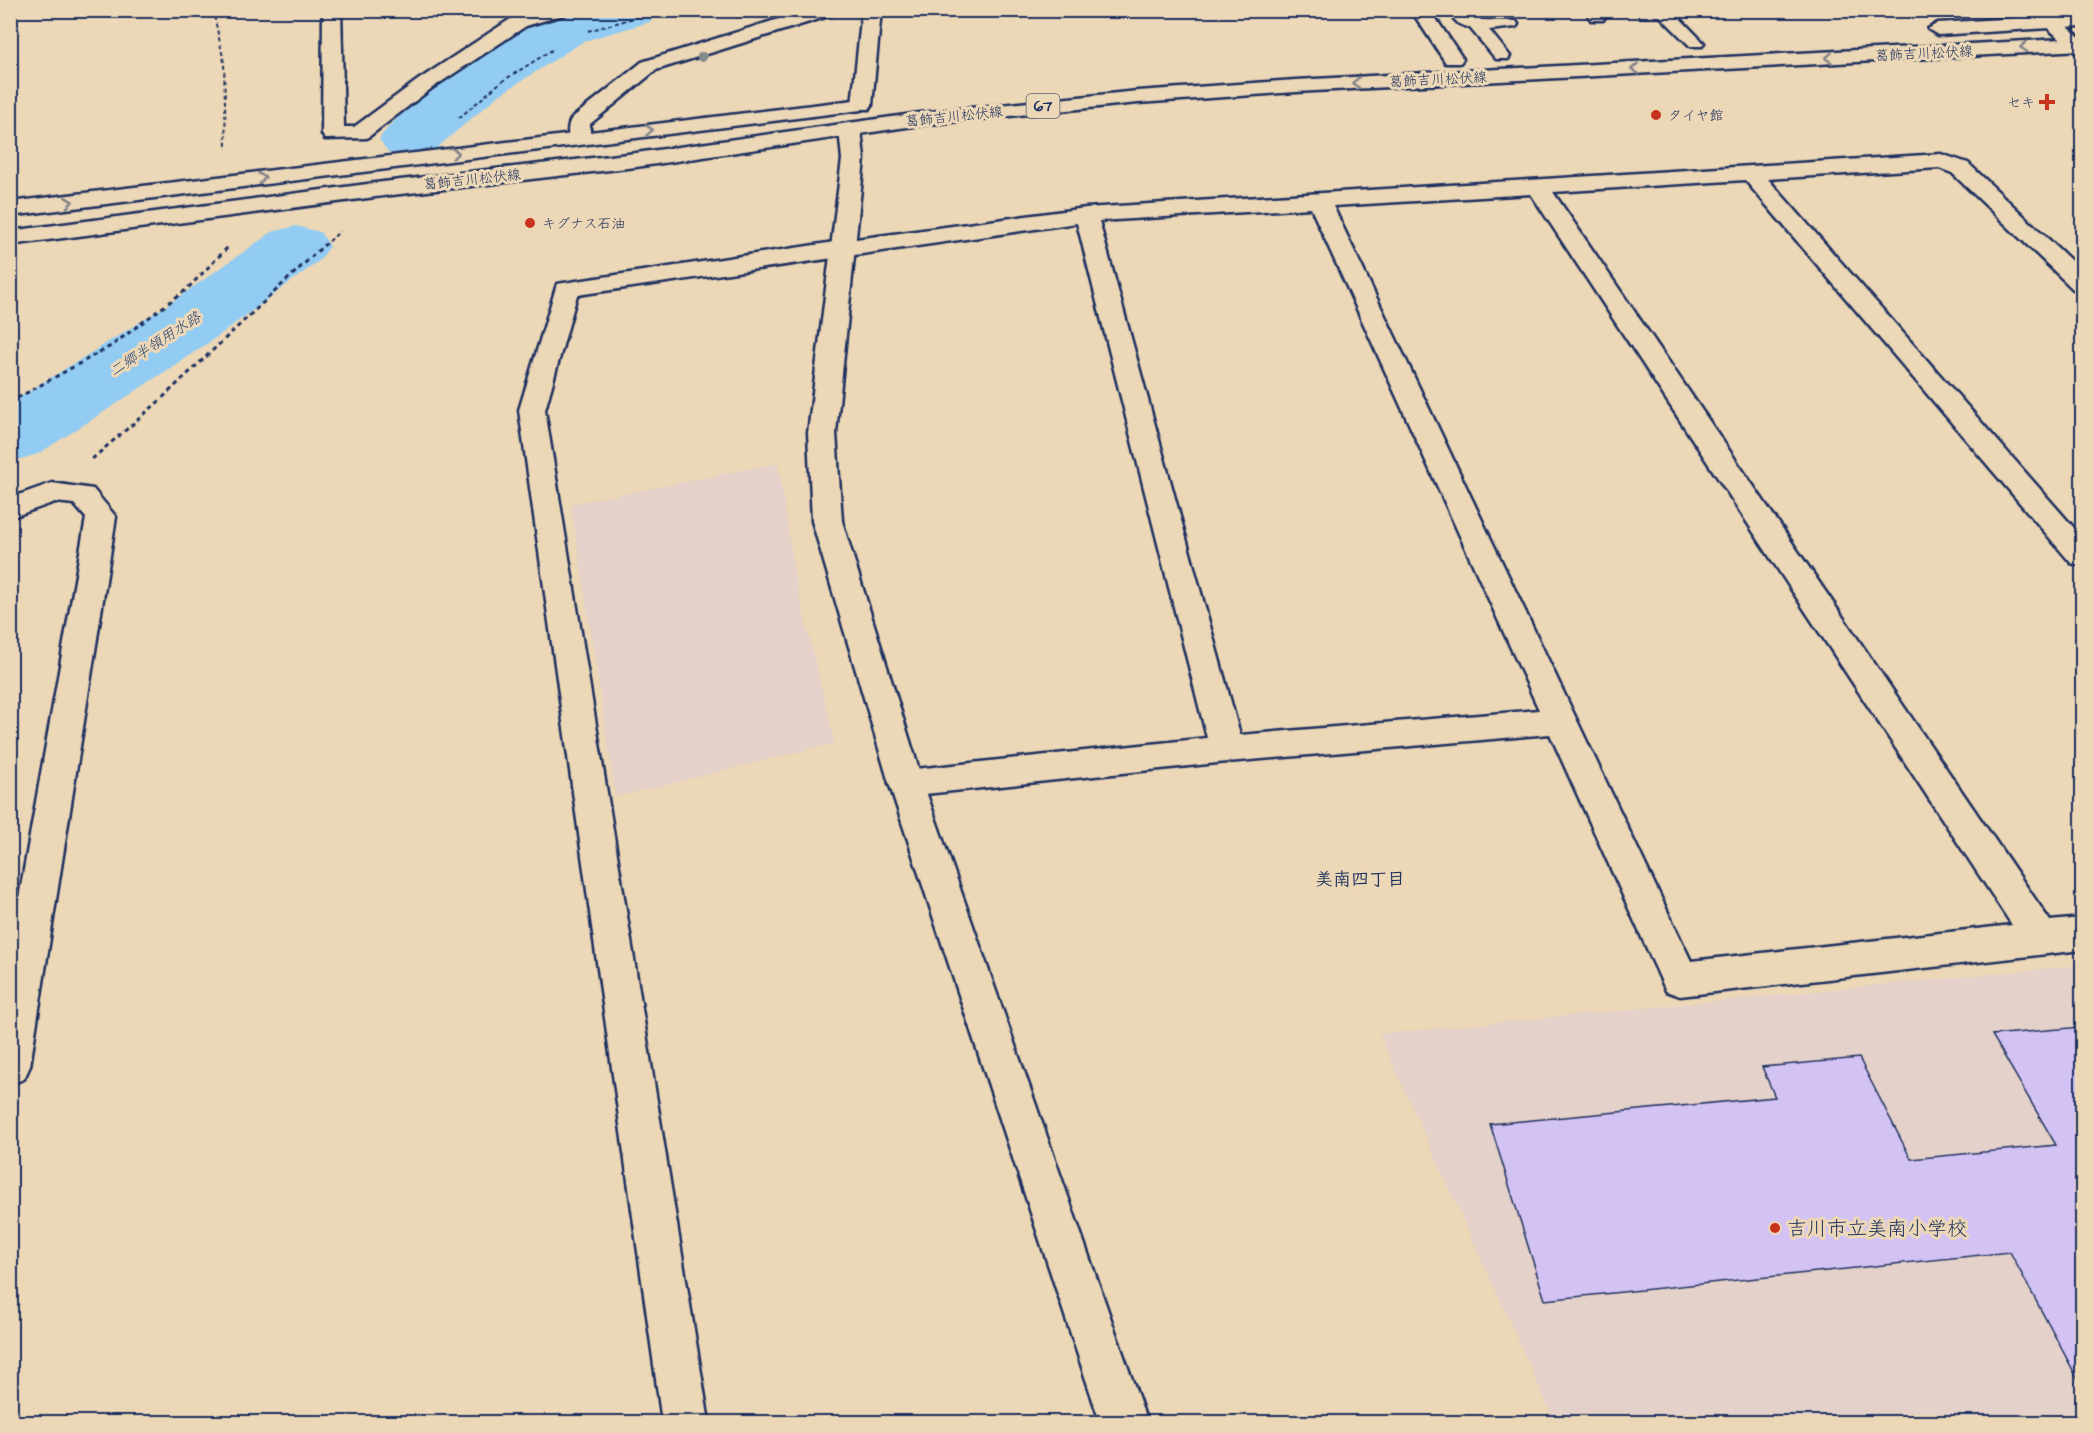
<svg xmlns="http://www.w3.org/2000/svg" width="2093" height="1433" viewBox="0 0 2093 1433" font-family="'Architects Daughter','Klee One',sans-serif">
<rect width="100%" height="100%" fill="#ecd7b6"/>
<filter id="ink" filterUnits="userSpaceOnUse"><feTurbulence type="fractalNoise" baseFrequency=".0167" numOctaves="2"/><feDisplacementMap in="SourceGraphic" scale="12" xChannelSelector="R" yChannelSelector="G"/><feConvolveMatrix kernelMatrix="1 2 1 2 8 2 1 2 1" color-interpolation-filters="sRGB"/></filter>
<g filter="url(#ink)">
<path fill="#e4d1c9" d="M778,463L796,582L835,743L616,797L571,504Z
M2082,965V1422H1555L1379,1034Z"/>
<g fill="none" stroke-linecap="round" stroke-linejoin="round">
<path fill="#93ccf2" fill-rule="evenodd" d="M569,10H658L650,22L584,41L498,96L432,152L410,157L388,152L379,139C407,98 521,24 569,10Z
M296,226L320,232L330,246L320,260L217,337L110,408L38,454L10,462V403L166,306L272,232Z"/>
</g>
<path fill="#d3c3f4" stroke="#1b2f5e" stroke-width="1.5" d="M2082,1027V1387L2010,1252L1545,1300L1490,1124L1775,1097L1762,1067L1859,1058L1911,1159L2056,1145L1992,1035Z"/>
<g fill="none" stroke-linecap="round" stroke-linejoin="round">
<defs>
<path id="service" d="M1445,10L1475,13L1481,20L1516,21L1518,24L1516,27L1489,30L1510,56L1508,59H1496L1470,28L1459,24Z
M1585,10H1600L1605,17L1603,20H1591Z
M1639,10H1672L1704,43L1702,46H1690L1660,16H1640Z"/>
<path id="minor" d="M323,10H341L344,127H354L418,80L512,18L537,10H568L566,14L526,26L432,88L367,138L325,139L322,134Z
M807,10H837L835,14L656,70L590,124V138L587,143H571C567,136 567,124 572,118L642,62Z
M1411,10H1430L1463,59L1460,63H1446Z
M1941,154L1968,163L2082,271V291L2073,289L1952,173L1939,168L1768,179L2082,537V566L2071,563L1745,180L1553,192L2050,921L2082,918V950L1680,996L1666,991L1550,734L1227,762L906,796L894,793L889,783L894,773L906,770L1207,738L1077,223L577,295L545,410L709,1422H662L519,410L557,284L841,241L1086,208ZM1531,194L2012,925L1691,961L1333,206ZM1311,208L1539,710L1240,735L1099,221Z"/>
<path id="tertiary" d="M862,10H881L872,105L869,109H855L852,105Z
M2027,10H2048L2082,39V54L2075,52Z
M850,123L858,124L861,129L864,159L836,433L842,521L923,783L1147,1422H1100L889,783L812,521L808,433L842,159L839,129L842,124Z
M52,483L93,489L116,517L30,1066L24,1079L10,1084V949L86,518L74,504L55,502L10,518V498Z"/>
<path id="primary" d="M2082,14V26L1938,35L1928,29L1938,23Z
M2082,38V50L1296,92L1138,103L920,125L636,167L383,196L10,245V231L383,182L636,153L920,113L1138,91L1296,80Z
M854,100L861,102L864,106L861,110L10,216V202Z"/>
</defs>
<use href="#service" stroke="#1b2f5e" stroke-width="5"/>
<use href="#minor" stroke="#1b2f5e" stroke-width="5"/>
<use href="#tertiary" stroke="#1b2f5e" stroke-width="5"/>
<use href="#primary" stroke="#1b2f5e" stroke-width="5"/>
<path stroke="#1b2f5e" stroke-width="2" stroke-dasharray="4 3" stroke-linecap="butt" d="M213,10L224,62L226,149
M588,31L662,10
M459,118L501,82L552,50
M324,246L340,231"/>
<path stroke="#1b2f5e" stroke-width="3" stroke-dasharray="4.5 4" stroke-linecap="butt" d="M10,402L111,346L187,289L230,245
M92,459L156,404L325,244"/>
<use href="#service" fill="#ecd7b6" fill-rule="evenodd"/>
<use href="#minor" fill="#ecd7b6" fill-rule="evenodd"/>
<use href="#tertiary" fill="#ecd7b6" fill-rule="evenodd"/>
<use href="#primary" fill="#ecd7b6" fill-rule="evenodd"/>
</g>
<circle fill="#84898c" cx="702" cy="57" r="5"/>
<defs><path id="oneway-chevron" d="M-2-3.5L2.5 0L-2 3.5" fill="none" stroke-width="1.6" stroke-linecap="round" stroke-linejoin="round" transform="scale(1.5)"/></defs>
<g stroke="#84838a">
<use href="#oneway-chevron" transform="translate(2024 47) rotate(177)"/>
<use href="#oneway-chevron" transform="translate(1829 58) rotate(177)"/>
<use href="#oneway-chevron" transform="translate(1635 69) rotate(177)"/>
<use href="#oneway-chevron" transform="translate(1356 83) rotate(177)"/>
<use href="#oneway-chevron" transform="translate(649 130) rotate(-6)"/>
<use href="#oneway-chevron" transform="translate(455 153) rotate(-7)"/>
<use href="#oneway-chevron" transform="translate(262 178) rotate(-8)"/>
<use href="#oneway-chevron" transform="translate(69 202) rotate(-7)"/>
</g>
</g>
<g fill="#c8321e" stroke="#ecd7b6" stroke-width="2">
<path d="M2044 93h6v6h6v6h-6v6h-6v-6h-6v-6h6z"/>
<circle cx="1656" cy="115" r="6"/>
<circle cx="530" cy="223" r="6"/>
<circle cx="1775" cy="1228" r="6"/>
</g>
<g text-anchor="middle" stroke-width="6" stroke-linejoin="round" paint-order="stroke">
<g font-size="14" fill="#1b2f5e" stroke="#ecd7b6">
<text transform="translate(1924 53) rotate(-3)" y="5">葛飾吉川松伏線</text>
<text transform="translate(1438 79) rotate(-3)" y="5">葛飾吉川松伏線</text>
<text transform="translate(954 116) rotate(-6)" y="5">葛飾吉川松伏線</text>
<text transform="translate(472 179) rotate(-6)" y="5">葛飾吉川松伏線</text>
</g>
<g font-size="14" fill="#1b2f5e" stroke="#ecd7b6" text-anchor="start">
<text x="2035" y="107" text-anchor="end">セキ</text>
<text x="1668" y="120">タイヤ館</text>
<text x="542" y="228">キグナス石油</text>
</g>
<rect fill="#ecd7b6" stroke="#5a6178" stroke-width="1.5" x="1026.5" y="94" width="33" height="24" rx="4.5"/>
<g font-size="15" font-weight="bold" fill="#1b2f5e">
<text x="1043" y="111">67</text>
</g>
<g font-size="15" font-style="italic" fill="#2d4774" stroke="#ecd7b6">
<text transform="translate(155 344) rotate(-33)" y="5">二郷半領用水路</text>
</g>
<g font-size="18" font-weight="bold" fill="#1b2f5e" stroke="#ecd7b6">
<text x="1360" y="885">美南四丁目</text>
</g>
<g font-size="20" fill="#1b2f5e" stroke="#ecd7b6" text-anchor="start">
<text x="1787" y="1235">吉川市立美南小学校</text>
</g>
</g>
<rect width="2093" height="1433" fill="none" stroke="#ecd7b6" stroke-width="36"/>
<rect x="18" y="18" width="2057" height="1397" fill="none" stroke="#1b2f5e" stroke-width="2" filter="url(#ink)"/>
</svg>
